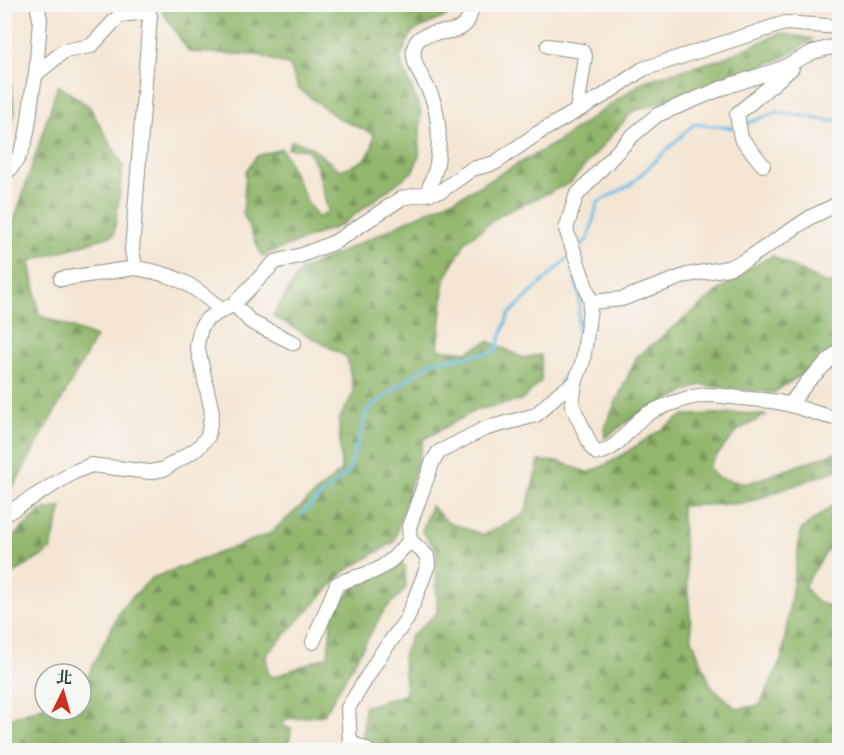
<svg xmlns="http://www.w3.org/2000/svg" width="844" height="755" viewBox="0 0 844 755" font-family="Alegreya,'Noto Serif TC',serif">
<defs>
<pattern id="forest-firs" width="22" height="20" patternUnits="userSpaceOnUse" patternTransform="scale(1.5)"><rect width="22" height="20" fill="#91b66c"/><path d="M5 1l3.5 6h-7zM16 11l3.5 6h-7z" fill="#76955a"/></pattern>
</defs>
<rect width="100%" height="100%" fill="#f6f6f2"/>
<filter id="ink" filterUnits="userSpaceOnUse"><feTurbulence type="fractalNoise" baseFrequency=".0167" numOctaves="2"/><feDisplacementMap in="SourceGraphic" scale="12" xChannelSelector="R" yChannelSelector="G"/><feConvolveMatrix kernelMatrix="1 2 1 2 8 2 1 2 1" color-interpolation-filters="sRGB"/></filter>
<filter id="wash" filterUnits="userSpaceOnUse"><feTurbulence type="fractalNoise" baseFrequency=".008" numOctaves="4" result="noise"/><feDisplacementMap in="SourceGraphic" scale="24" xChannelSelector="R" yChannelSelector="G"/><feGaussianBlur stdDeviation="1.35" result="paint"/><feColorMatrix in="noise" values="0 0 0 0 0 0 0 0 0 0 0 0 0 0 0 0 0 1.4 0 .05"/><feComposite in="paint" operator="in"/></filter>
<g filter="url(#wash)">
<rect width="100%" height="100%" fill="#f5e6d4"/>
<path fill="url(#forest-firs)" stroke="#587a50" stroke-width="1.5" d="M158,5H462L461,9L412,32L400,58L421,112L419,156L413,171L341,225L262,256L243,213L246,171L257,156L282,149L308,203L318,218L328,212L317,166L308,150L288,148L291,141L308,145L340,170C362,163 373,159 374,134L338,118L298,88L290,66L259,55L189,52Z
M781,33L813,39L783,58L632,112L570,183L502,214L466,241L445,279L438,349L467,352L489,341L523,358L541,355V381L522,400L476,410L424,439L394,542L345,571L266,655L268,674L274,677L328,656L332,614L360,579L397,560L405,566L406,588L383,612L324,715L286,719L282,726L291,729L289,750H5L4,720L45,706V710H81V690L122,607L152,578L269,534L341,471L339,420L354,392L347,357L273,316L300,271L465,194L557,142L644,81L721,59Z
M4,34L15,113L5,138H4Z
M58,85L89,106L123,166L114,235L30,261L39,315L96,337L15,484L5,493V249Z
M772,256L826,284L839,281V350L773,393L700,385L639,413L605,438L604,428L637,357L742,272Z
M740,413L766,415L738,430L708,466L716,477L746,484L839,451V469L746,503L681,506L692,639L711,686L737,709L760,705L782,658L801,530L839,500V532L804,586L815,600L839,610V750H399L363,743L364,707L406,694L403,656L411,636L437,613L436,549L422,531L431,506L448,522L484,535L525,514L539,461L560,462L589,473L611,462L684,415Z
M62,507L50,551L5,579V544L41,511Z"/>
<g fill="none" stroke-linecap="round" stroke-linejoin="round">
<path stroke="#6dbee8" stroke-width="3" d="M743,125L777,112L832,121L840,118
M581,246L588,239L598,202L630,185L694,124L734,128
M560,382L575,362L580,297L574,273
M300,515L349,471L367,410L431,362L495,352L509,314L570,256"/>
</g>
</g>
<g filter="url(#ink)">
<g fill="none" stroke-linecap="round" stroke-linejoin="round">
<defs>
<path id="minor" d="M37,4L40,19L36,74L64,51L91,46L120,15L148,12L150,16L132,250L135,268C174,274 192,283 221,310
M548,46L582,51L585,56L577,110
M763,165L741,138L737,114L792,68
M4,175C35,148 26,109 36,74
M427,194C430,185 435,174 437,164C440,143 439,119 433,100C428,84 411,66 414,49C418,24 455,40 467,22C470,17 471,10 473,4
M61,279L135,268
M591,302L622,299L687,275L728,268L746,260L811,217L840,203
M234,304L251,322L294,343
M575,383L572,405L592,448L597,453C620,451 631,421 651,412C665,405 693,395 708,395C722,395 736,398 750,399C763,400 778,401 791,405C807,410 822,416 840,419
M790,404L809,380L840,350
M4,515L74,472L91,465L150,472L164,469L198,448L208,436L212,412L197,345L201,327L207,319L234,304L275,262L302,255L335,242L402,198L441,191L472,169L495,163L538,133L603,96L643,69L785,23L840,27
M313,642L337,584C348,579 358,577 369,573C387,567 398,554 410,540
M350,742L367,750
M349,750L350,742L348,708L381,654L407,619L428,565L427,556L410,540L409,527L433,461L439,452L484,429L536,415L558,394L575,383L583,361L591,302L566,229L576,196L631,137L657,115L725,87L780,69L813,52L840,45"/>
</defs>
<use href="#minor" stroke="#8a9284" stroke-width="16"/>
<use href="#minor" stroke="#fff" stroke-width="14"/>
</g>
</g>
<rect width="844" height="755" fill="none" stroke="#f6f6f2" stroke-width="24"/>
<g transform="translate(63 692) rotate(5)"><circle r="28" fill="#f6f6f2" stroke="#a0aca6" stroke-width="1.5"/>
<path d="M0-4.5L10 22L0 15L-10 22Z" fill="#c8321e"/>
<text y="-9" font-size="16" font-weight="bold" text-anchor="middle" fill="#1f3d34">北</text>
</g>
</svg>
